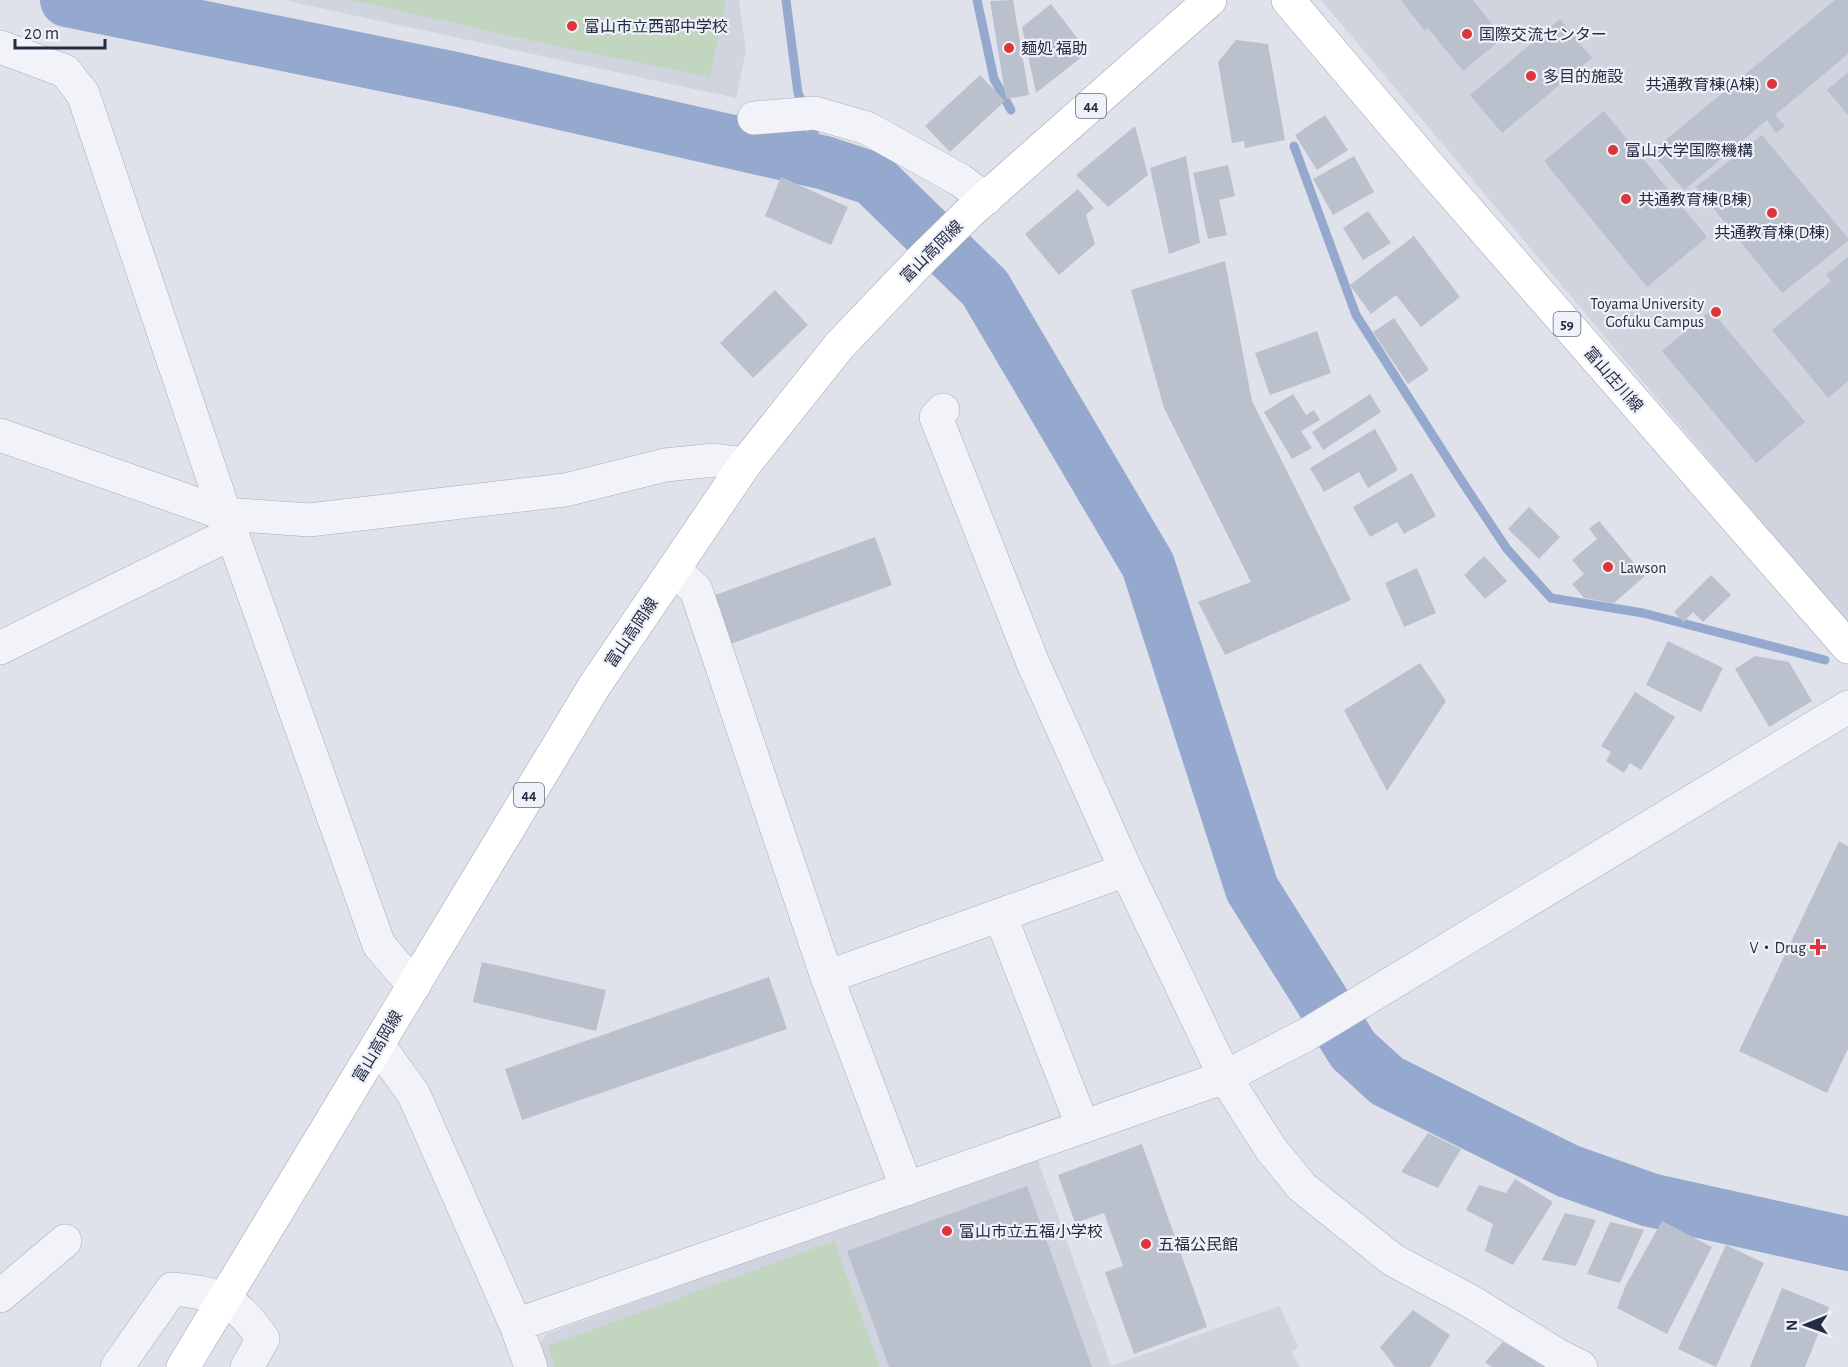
<svg xmlns="http://www.w3.org/2000/svg" width="1848" height="1367" viewBox="0 0 1848 1367" font-family="'Alegreya Sans','Noto Sans JP',sans-serif">
<rect width="100%" height="100%" fill="#dfe2ea"/>
<path fill="#d0d4df" d="M283,0H739L746,51L736,98Z
M1321,0H1848V625Z
M1037,1157L1111,1366L1280,1306L1298,1347L1291,1352L1300,1367H541L536,1353L546,1334Z"/>
<path fill="#c1d5bf" d="M351,0H726L710,77L551,45Z
M834,1241L880,1367H555L548,1346Z"/>
<g fill="none" stroke-linecap="round" stroke-linejoin="round">
<path stroke="#95a9ce" stroke-width="9" d="M786,0L798,93L804,108
M977,0L994,79L1011,110
M809,120L825,163
M1294,146L1356,315L1463,483L1507,549L1551,598L1643,613L1825,660"/>
<path stroke="#95a9ce" stroke-width="54" d="M67,0L460,80L825,163L873,179L985,288L1148,565L1252,889L1353,1050L1387,1081L1568,1171L1650,1200L1848,1244"/>
</g>
<path fill="#bbc0cd" d="M1013,0L1029,95L1006,99L990,1Z
M1403,0H1473L1503,38L1463,71L1428,28L1425,31L1401,1Z
M1835,0H1848V54L1775,115L1785,126L1776,133L1767,120L1684,190L1651,152Z
M1051,4L1088,52L1036,93L1022,27Z
M1560,19L1592,58L1502,133L1470,95Z
M1236,40L1268,44L1285,140L1245,148L1244,141L1232,143L1218,62Z
M1848,72V115L1827,90Z
M980,75L1005,101L950,152L925,126Z
M1604,111L1707,237L1647,287L1544,161Z
M1325,115L1348,150L1317,170L1295,135Z
M1135,126L1148,175L1108,207L1076,175Z
M1762,135L1848,238V241L1782,293L1696,187Z
M1186,156L1200,243L1169,254L1150,168Z
M1354,156L1374,192L1333,215L1313,179Z
M1228,165L1235,196L1219,200L1227,235L1208,239L1193,173Z
M781,177L848,207L831,245L765,216Z
M1078,189L1094,208L1086,215L1095,244L1059,275L1025,234Z
M1368,211L1391,243L1363,260L1343,228Z
M1414,236L1460,297L1421,327L1396,295L1371,314L1350,285Z
M1848,257V381L1828,398L1772,330L1831,281L1826,275Z
M1225,261L1252,401L1351,600L1225,655L1198,602L1251,582L1164,408L1131,290Z
M775,290L808,325L753,378L720,343Z
M1711,310L1805,422L1756,463L1662,351Z
M1394,318L1429,370L1408,384L1373,332Z
M1317,331L1331,373L1270,395L1255,353Z
M1293,394L1306,415L1314,410L1320,420L1301,431L1312,448L1292,459L1264,412Z
M1370,394L1381,412L1323,450L1312,432Z
M1375,429L1398,470L1368,488L1359,472L1324,492L1310,468Z
M1412,473L1436,516L1404,534L1397,522L1370,537L1353,507Z
M1529,507L1560,537L1539,559L1508,529Z
M1599,521L1645,576L1614,603L1584,598L1572,584L1584,574L1572,560L1597,539L1589,529Z
M875,537L892,585L728,645L710,597Z
M1484,556L1507,581L1485,599L1464,575Z
M1417,568L1436,613L1404,627L1385,583Z
M1711,575L1731,595L1703,622L1693,612L1684,622L1674,612Z
M1668,641L1723,668L1701,712L1646,685Z
M1755,656L1789,662L1812,701L1769,727L1735,669Z
M1420,663L1446,701L1387,791L1344,710Z
M1635,692L1675,717L1641,770L1630,763L1624,773L1606,761L1611,752L1601,746Z
M1839,841L1848,846V1049L1827,1093L1739,1051Z
M482,962L606,990L596,1031L473,1002Z
M769,977L787,1029L522,1120L505,1069Z
M1428,1133L1461,1149L1438,1188L1401,1172Z
M1142,1144L1207,1327L1134,1354L1105,1272L1123,1266L1104,1213L1075,1223L1058,1175Z
M1515,1179L1553,1202L1513,1265L1485,1251L1493,1224L1466,1210L1479,1185L1506,1193Z
M1027,1186L1092,1367H889L847,1251Z
M1565,1213L1596,1220L1576,1266L1542,1260Z
M1662,1221L1712,1247L1667,1334L1617,1308L1626,1285Z
M1610,1222L1644,1230L1620,1283L1587,1274Z
M1726,1245L1764,1263L1716,1367L1678,1349Z
M1782,1288L1829,1307L1805,1367H1750Z
M1413,1310L1450,1335L1430,1367H1395L1380,1347Z
M1503,1342L1548,1367H1492L1485,1362Z"/>
<g fill="none" stroke-linecap="round" stroke-linejoin="round">
<defs>
<path id="minor" d="M0,47L65,71L83,94L225,514L379,945L414,986
M754,118L815,113L867,128L960,180L986,199
M943,410L936,417L1033,663L1126,870L1225,1077L1271,1149L1302,1187L1393,1260L1470,1301L1559,1356L1581,1367
M0,435L225,514L309,520L565,490L665,465L714,460L745,464
M674,569L696,590L827,977L907,1189
M0,648L232,533
M1000,915L1083,1127
M827,977L1126,870
M378,1045L413,1093L516,1325L531,1367
M0,1296L65,1241
M516,1325L1225,1077L1306,1035L1848,707
M117,1367L172,1289C219,1293 237,1300 263,1339L247,1367"/>
<path id="major" d="M1288,0L1428,165L1848,647
M183,1367L595,685L745,464L839,346L923,258L971,211L1210,0"/>
</defs>
<use href="#minor" stroke="#a8acb8" stroke-width="34"/>
<use href="#major" stroke="#9da4b7" stroke-width="34"/>
<use href="#minor" stroke="#f2f3f8" stroke-width="33"/>
<use href="#major" stroke="#fff" stroke-width="33"/>
</g>
<g fill="#dd3539" stroke="#eef1f7" stroke-width="2">
<circle cx="572" cy="26" r="6"/>
<circle cx="1467" cy="34" r="6"/>
<circle cx="1009" cy="48" r="6"/>
<circle cx="1531" cy="76" r="6"/>
<circle cx="1772" cy="84" r="6"/>
<circle cx="1613" cy="150" r="6"/>
<circle cx="1626" cy="199" r="6"/>
<circle cx="1772" cy="213" r="6"/>
<circle cx="1716" cy="312" r="6"/>
<circle cx="1608" cy="567" r="6"/>
<path d="M1815 938h6v6h6v6h-6v6h-6v-6h-6v-6h6z"/>
<circle cx="947" cy="1231" r="6"/>
<circle cx="1146" cy="1244" r="6"/>
</g>
<g text-anchor="middle" stroke-width="4.5" stroke-linejoin="round" paint-order="stroke">
<g fill="#eef1f7" stroke="#626879" stroke-width="1.5">
<rect x="1076" y="94" width="30" height="24" rx="4.5"/>
<rect x="1553.5" y="312" width="27" height="24" rx="4.5"/>
<rect x="514" y="783" width="30" height="24" rx="4.5"/>
</g>
<g font-size="15" font-weight="bold" fill="#262d43">
<text x="1091" y="111">44</text>
<text x="1567" y="329">59</text>
<text x="529" y="800">44</text>
</g>
<g font-size="16" fill="#262d43" stroke="#eef1f7" text-anchor="start">
<text x="584" y="32">富山市立西部中学校</text>
<text x="1479" y="40">国際交流センター</text>
<text x="1021" y="54">麺処 福助</text>
<text x="1543" y="82">多目的施設</text>
<text x="1760" y="90" text-anchor="end">共通教育棟(A棟)</text>
<text x="1625" y="156">富山大学国際機構</text>
<text x="1638" y="205">共通教育棟(B棟)</text>
<text x="1772" y="238" text-anchor="middle">共通教育棟(D棟)</text>
<text x="1704" y="309" text-anchor="end">Toyama University<tspan x="1704" dy="18">Gofuku Campus</tspan></text>
<text x="1620" y="573">Lawson</text>
<text x="1806" y="953" text-anchor="end">V・Drug</text>
<text x="959" y="1237">富山市立五福小学校</text>
<text x="1158" y="1250">五福公民館</text>
</g>
<g font-size="16" fill="#262d43" stroke="#eef1f7">
<text transform="translate(931 251) rotate(-45)" y="6">富山高岡線</text>
<text transform="translate(1614 379) rotate(49)" y="6">富山庄川線</text>
<text transform="translate(631 632) rotate(-56)" y="6">富山高岡線</text>
<text transform="translate(377 1046) rotate(-59)" y="6">富山高岡線</text>
</g>
</g>
<g transform="translate(1806 1325) rotate(269)" stroke="#eef1f7" stroke-width="4.5" paint-order="stroke">
<path d="M0-4.5L10 22L0 15L-10 22Z" fill="#262d43"/>
<text y="-9" font-size="16" font-weight="bold" text-anchor="middle" fill="#262d43">N</text>
</g>
<path d="M15 39v9h90v-9" fill="none" stroke="#262d43" stroke-width="3"/>
<text x="24" y="39" font-size="18" fill="#262d43" stroke="#eef1f7" stroke-width="4.5" paint-order="stroke">20 m</text>
</svg>
